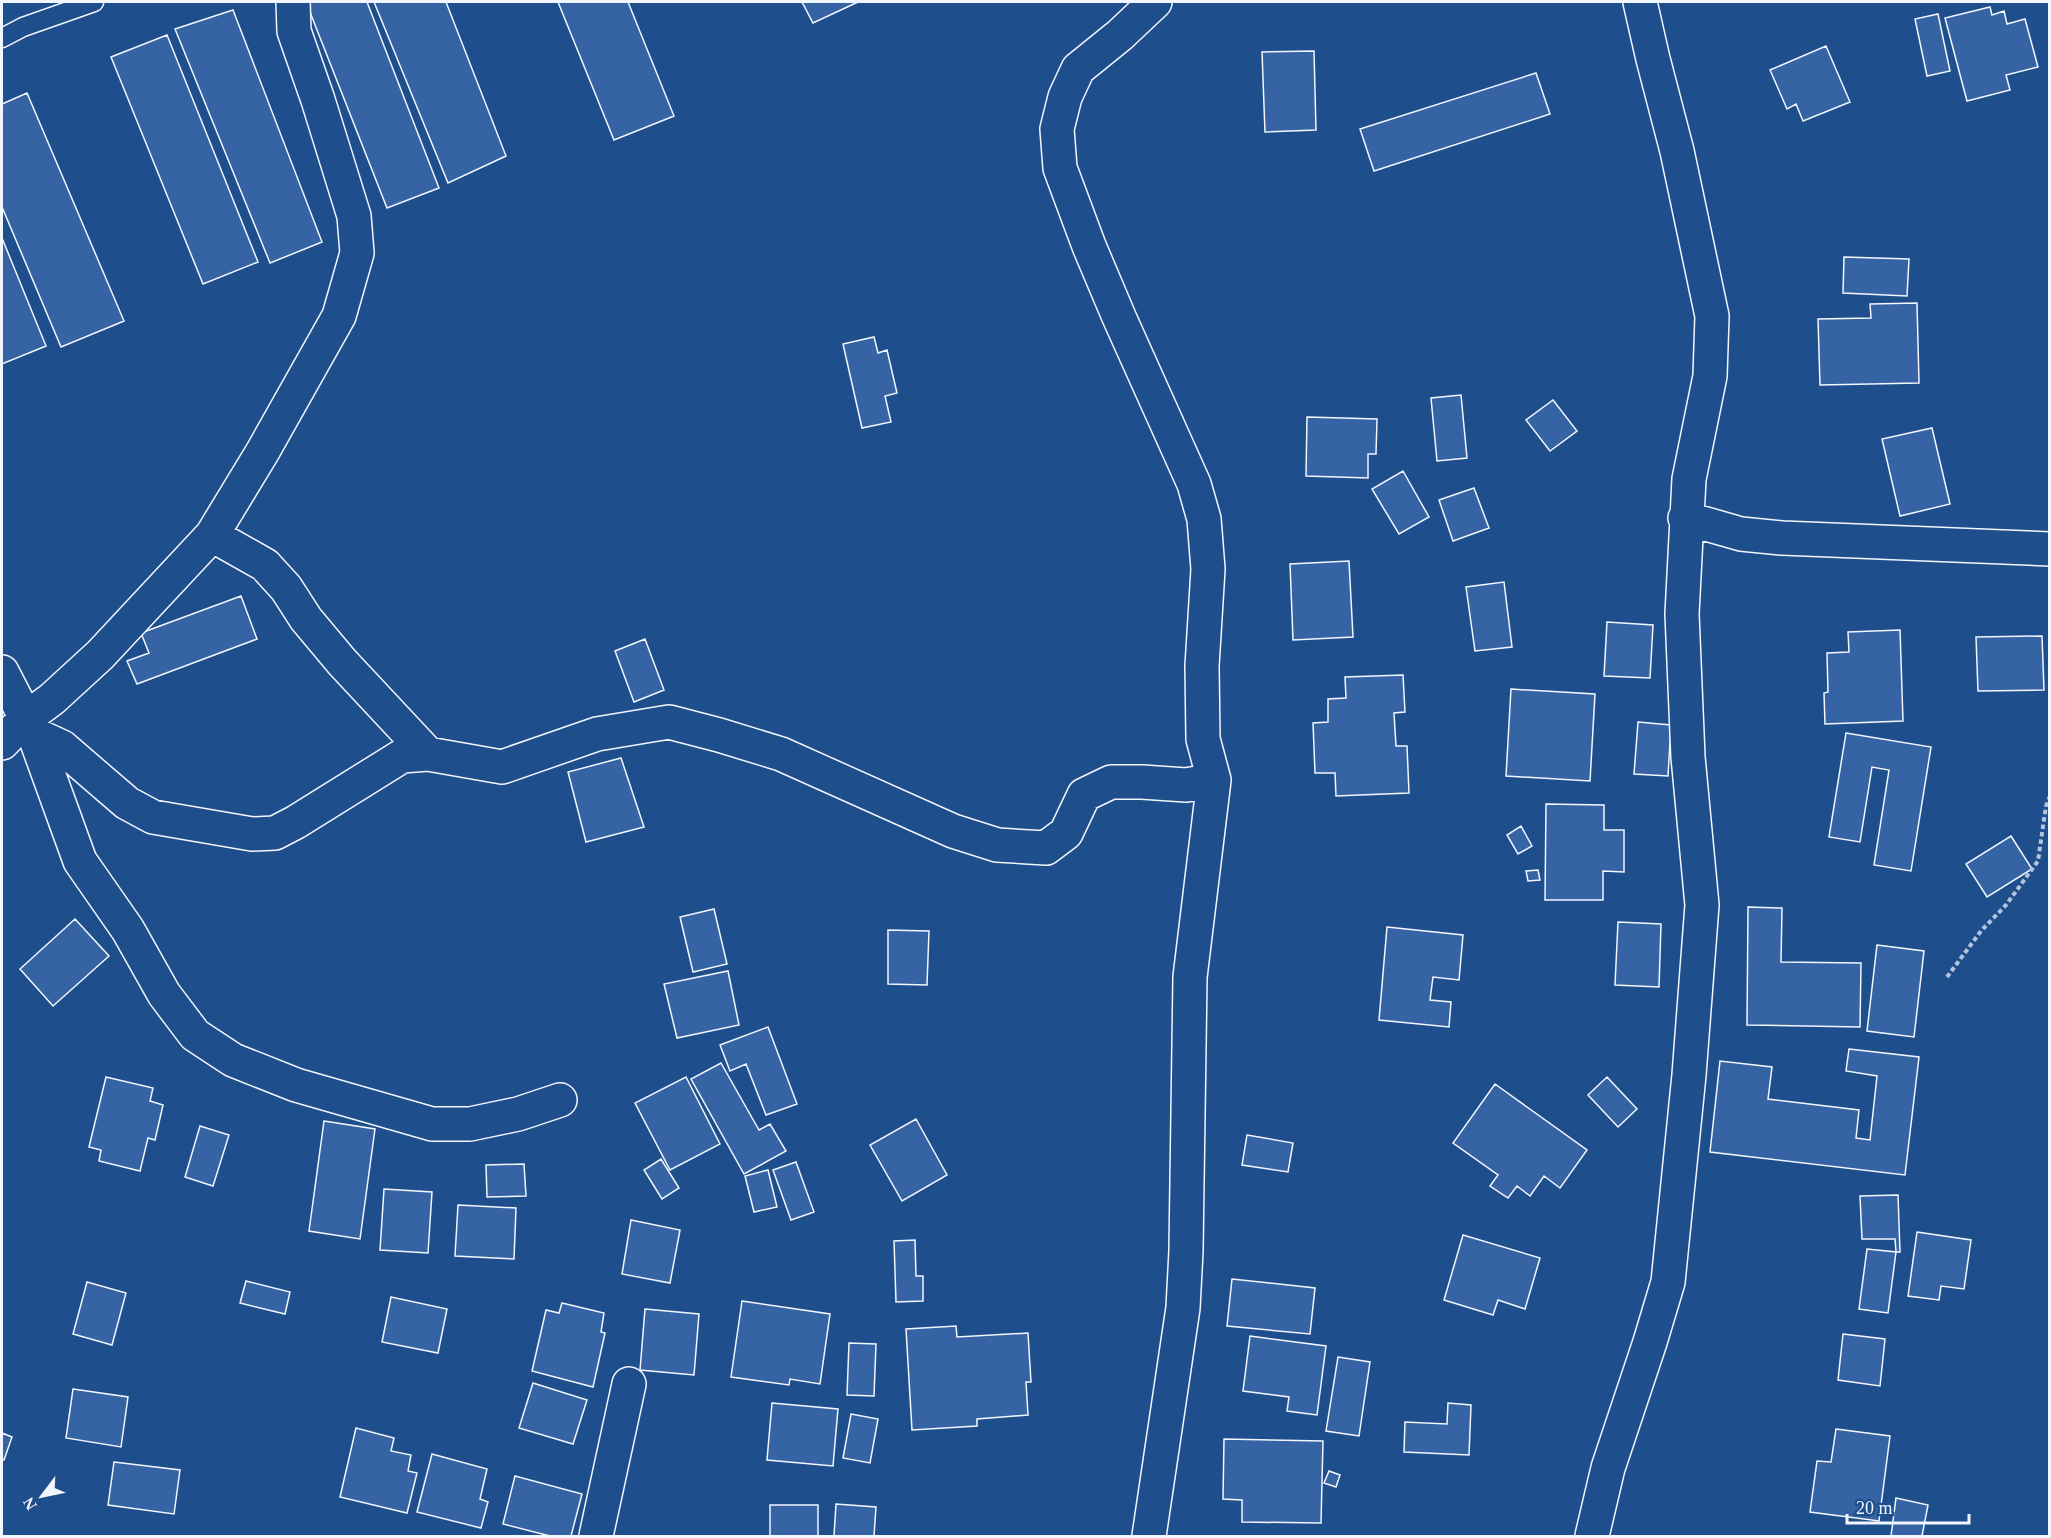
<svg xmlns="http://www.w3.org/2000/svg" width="2051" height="1538" viewBox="0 0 2051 1538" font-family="'Times New Roman',serif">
<rect width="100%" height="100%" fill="#1f4e8c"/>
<path fill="#3563a3" stroke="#f2f6ff" stroke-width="1.5" d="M306,2H367L439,188L387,208Z
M374,2H446L506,156L448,183Z
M558,2H628L674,116L614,140Z
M802,2H858L813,23Z
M1990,7L1992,15L2004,11L2007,24L2025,19L2038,67L2006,75L2010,90L1967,101L1945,18Z
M233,10L322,242L270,263L175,29Z
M1938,14L1950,71L1927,76L1915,19Z
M167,35L258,262L203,284L111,57Z
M1826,46L1850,102L1803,121L1796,104L1787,109L1770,70Z
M1314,51L1316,130L1265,132L1262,52Z
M1536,73L1550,114L1374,171L1360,129Z
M27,93L124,321L61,347L2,207V104Z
M2,238L46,346L2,364Z
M1844,257L1909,259L1907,296L1843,293Z
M1917,303L1919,383L1820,385L1818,319L1871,318L1870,304Z
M874,337L878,353L887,350L897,393L885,396L891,422L862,428L843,344Z
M1461,395L1467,458L1437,461L1431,398Z
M1553,400L1577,431L1550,451L1526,420Z
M1307,417L1377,419L1376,454H1368V478L1306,476Z
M1932,428L1950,504L1900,516L1882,439Z
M1403,471L1429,517L1399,534L1372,489Z
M1474,488L1489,528L1453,541L1439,500Z
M1349,561L1353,637L1293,640L1290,564Z
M1504,582L1512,647L1475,651L1466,587Z
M241,596L257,639L137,684L127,661L149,653L141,633Z
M1607,622L1653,625L1650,678L1604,676Z
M1900,630L1903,721L1825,724L1824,693L1828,692L1827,653L1849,652L1848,632Z
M2042,636L2044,690L1978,691L1976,637Z
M645,639L664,690L634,702L615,651Z
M1403,675L1405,712L1394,713L1396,746H1407L1409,793L1336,796L1335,773H1315L1313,723L1328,722V699L1346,698L1345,677Z
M1511,689L1595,694L1590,781L1506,776Z
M1638,722L1671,725L1668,776L1634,774Z
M1846,733L1931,747L1911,871L1874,865L1889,770L1872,767L1860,842L1829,837Z
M621,758L644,827L586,842L568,772Z
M1546,804L1604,805V830H1624V872L1603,871V900H1545Z
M1521,826L1532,846L1518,854L1507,835Z
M2011,836L2032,869L1987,897L1966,864Z
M1538,870L1540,880L1528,881L1526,871Z
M1748,907L1782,908L1781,962L1861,963L1860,1027L1747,1025Z
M714,909L727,964L693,972L680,917Z
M75,919L109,956L53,1006L20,969Z
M1618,922L1661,924L1659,987L1615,985Z
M1387,927L1463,935L1459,980L1433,977L1430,1000L1451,1002L1449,1027L1379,1020Z
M888,930L929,931L927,985L888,984Z
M1877,945L1924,951L1914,1037L1867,1031Z
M728,971L739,1025L677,1038L664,984Z
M768,1027L797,1104L766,1115L746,1064L730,1071L720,1045Z
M1849,1049L1919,1057L1905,1175L1710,1152L1720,1061L1772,1067L1768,1099L1859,1110L1856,1138L1870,1140L1877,1076L1846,1071Z
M721,1063L759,1130L770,1124L786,1151L744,1174L691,1079Z
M106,1077L153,1088L150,1101L163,1105L155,1140L148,1138L140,1171L99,1161L101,1150L89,1147Z
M686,1077L720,1144L670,1170L635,1103Z
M1607,1077L1637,1109L1618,1127L1588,1095Z
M1495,1084L1587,1150L1560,1188L1544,1176L1530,1196L1517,1186L1508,1198L1490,1186L1498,1175L1453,1143Z
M916,1119L947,1175L902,1201L870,1145Z
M324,1121L375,1129L360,1239L309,1231Z
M200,1126L229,1135L213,1186L185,1177Z
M1247,1135L1293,1143L1288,1172L1242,1165Z
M661,1159L679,1188L662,1199L644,1170Z
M796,1162L814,1212L791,1220L773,1170Z
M524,1164L526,1196L487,1197L486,1165Z
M768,1170L777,1207L754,1212L745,1176Z
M384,1189L432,1192L428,1253L380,1250Z
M1898,1195L1900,1252H1896L1895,1239H1862L1860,1196Z
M458,1205L516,1208L514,1259L455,1256Z
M631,1220L680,1230L670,1283L622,1274Z
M1917,1232L1971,1240L1964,1289L1941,1286L1939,1300L1908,1296Z
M1463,1235L1540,1258L1525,1309L1498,1300L1493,1315L1444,1300Z
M915,1240L916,1276H923V1301L896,1302L894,1241Z
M1867,1249L1896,1252L1888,1313L1859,1309Z
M1232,1279L1315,1288L1310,1334L1227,1326Z
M246,1281L290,1292L285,1314L240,1303Z
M87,1282L126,1293L112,1345L73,1334Z
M391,1297L447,1309L438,1353L382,1342Z
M742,1301L830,1314L820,1384L790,1379L789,1385L731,1377Z
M562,1303L604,1313L601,1332L605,1333L593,1387L532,1371L546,1310L559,1313Z
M645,1309L699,1314L694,1375L640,1370Z
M956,1326L957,1337L1028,1333L1031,1382H1026L1028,1415L977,1419V1426L912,1430L906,1329Z
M1843,1334L1885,1339L1880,1386L1838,1380Z
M1250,1336L1326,1346L1317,1415L1287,1411L1289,1397L1243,1391Z
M849,1343L876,1344L874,1396L847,1395Z
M1338,1357L1370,1362L1359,1436L1326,1431Z
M533,1383L587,1400L573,1444L519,1428Z
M73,1389L128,1397L121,1447L66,1438Z
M772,1403L838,1409L833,1466L767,1460Z
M1448,1403L1471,1405L1469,1455L1404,1452L1405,1422L1447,1424Z
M851,1414L878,1419L870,1463L843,1458Z
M356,1428L394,1438L391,1451L411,1455L408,1471L417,1473L407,1513L340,1497Z
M1836,1429L1890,1436L1879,1521L1810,1512L1817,1461L1831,1462Z
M2,1433L12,1437L4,1460L2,1459Z
M1224,1439L1323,1441L1321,1523L1242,1522V1500L1223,1499Z
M432,1454L487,1469L480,1499L488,1502L481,1528L417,1512Z
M114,1462L180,1470L174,1514L108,1505Z
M1329,1471L1340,1475L1336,1487L1324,1483Z
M515,1476L582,1494L571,1536H550L503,1524Z
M1896,1498L1928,1505L1922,1536H1891Z
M836,1504L876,1507L874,1536H834Z
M770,1505H818V1536H770Z"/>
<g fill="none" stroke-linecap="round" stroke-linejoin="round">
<defs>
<path id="service" d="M2,38L23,27L94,2"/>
<path id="minor" d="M1685,518L1741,534L1782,538L2050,549
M212,535L265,565L286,588L306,619L342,662L428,754
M2,672L34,734L80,861L128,930L164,994L195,1035L233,1060L296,1085L432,1124H470L518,1114L560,1100
M34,734L62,747L127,803L153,817L252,834L275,833L296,822L402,756L428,754L502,767L597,734L669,722L719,735L781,754L953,831L997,845L1046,848L1066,833L1084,795L1111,782H1142L1186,785L1214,780
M2,743L25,719L52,699L100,655L212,535L263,451L339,316L357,253L354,216L318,100L294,31L293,2
M596,1536L629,1384
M1149,1536L1183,1308L1186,1251L1190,977L1214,780L1203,739L1202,666L1208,569L1204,519L1194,484L1119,317L1089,246L1060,168L1057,129L1065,97L1078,69L1120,35L1155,2
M1592,1536L1608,1468L1650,1342L1668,1282L1689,1075L1702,905L1688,757L1682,614L1689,479L1710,376L1712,316L1677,151L1653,59L1640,2"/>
</defs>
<use href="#service" stroke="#f2f6ff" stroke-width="21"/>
<use href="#minor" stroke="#f2f6ff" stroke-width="36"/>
<path stroke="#b3c4dc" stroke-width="4" stroke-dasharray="4.5 3" stroke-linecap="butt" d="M1947,977L1981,931L2006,905L2038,861L2046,806L2050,796"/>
<use href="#service" stroke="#1f4e8c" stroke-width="18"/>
<use href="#minor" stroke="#1f4e8c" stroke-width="33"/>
</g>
<rect width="2051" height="1538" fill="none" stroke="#f2f6ff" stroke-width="6"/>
<g transform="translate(42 1496) rotate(238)" stroke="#1f4e8c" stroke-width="4.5" paint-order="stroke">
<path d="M0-4.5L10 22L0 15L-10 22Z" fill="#f2f6ff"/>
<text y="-9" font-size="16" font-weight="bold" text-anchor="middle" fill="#f2f6ff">N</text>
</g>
<path d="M1847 1514v9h122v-9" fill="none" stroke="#f2f6ff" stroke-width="3"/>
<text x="1856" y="1514" font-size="18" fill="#f2f6ff" stroke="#1f4e8c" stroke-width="4.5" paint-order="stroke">20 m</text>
</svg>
